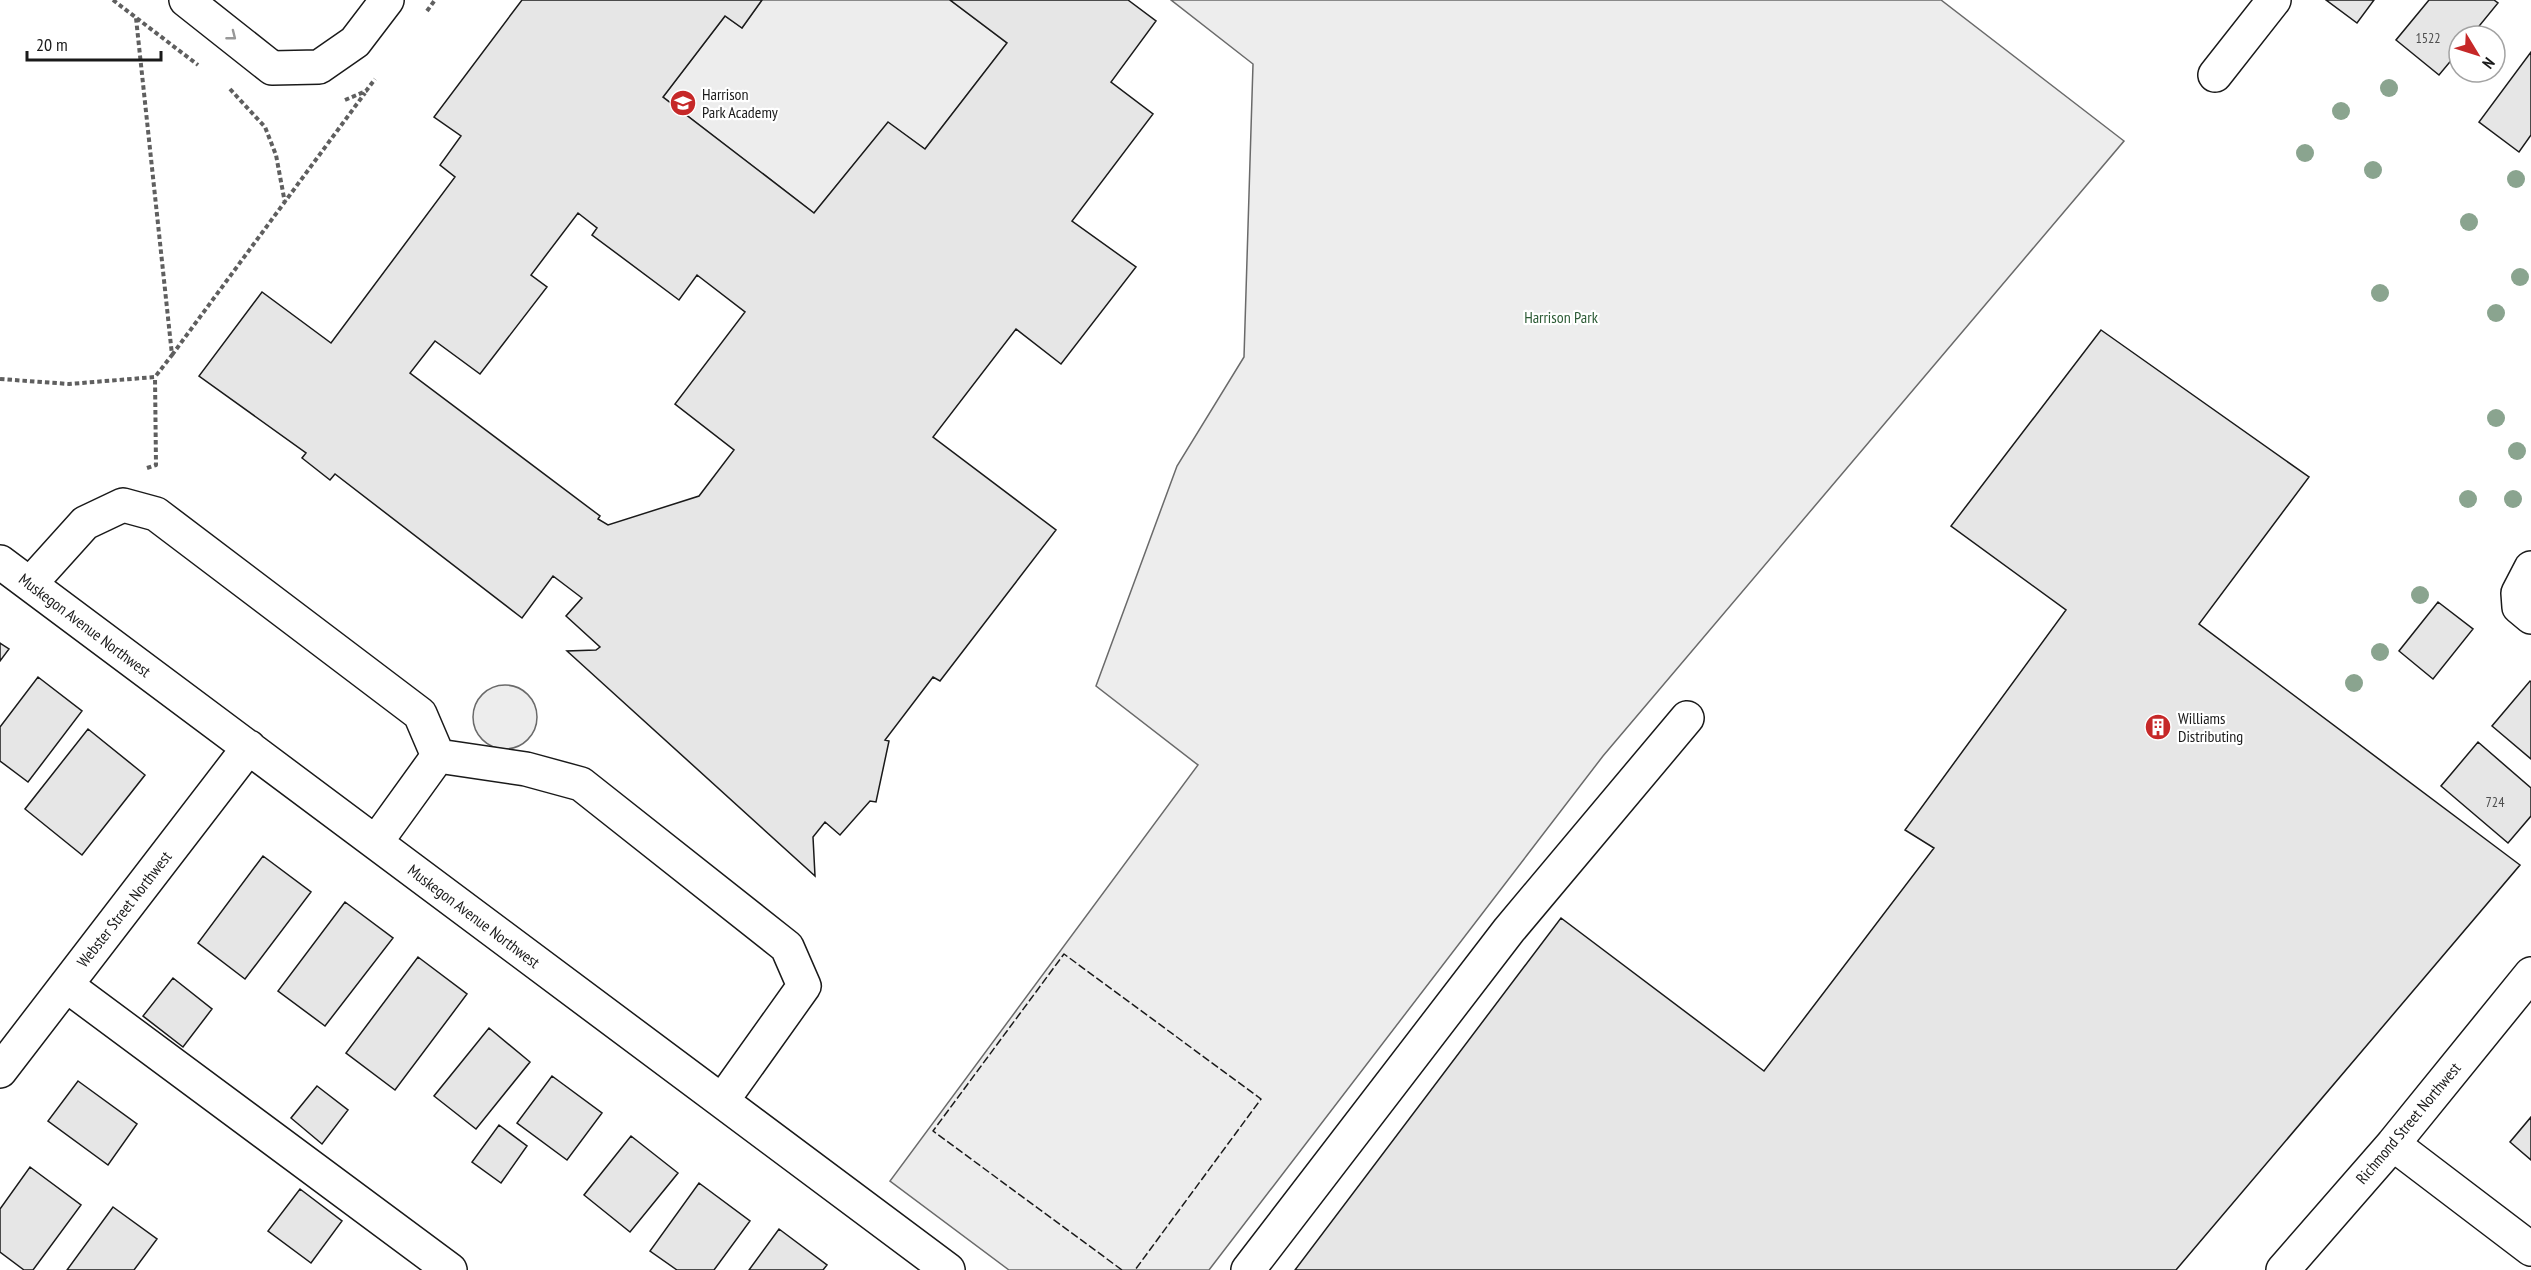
<svg xmlns="http://www.w3.org/2000/svg" width="2531" height="1270" viewBox="0 0 2531 1270" font-family="'PT Sans Narrow',sans-serif">
<rect width="100%" height="100%" fill="#fff"/>
<path fill="#ededed" stroke="#6a6a6a" stroke-width="1.5" d="M762,0H950L1007,43L925,149L888,123L814,213L663,97L725,16L742,28Z
M1171,0H1941L2124,141L1603,756L1209,1270H1009L890,1181L1198,765L1096,686L1177,466L1244,357L1253,64Z
M473 717a32 32 0 1 1 64 0a32 32 0 1 1-64 0Z"/>
<path fill="#e6e6e6" stroke="#1a1a1a" stroke-width="1.5" fill-rule="evenodd" d="M522,0H762L742,28L725,16L663,97L814,213L888,122L925,149L1007,43L950,0H1128L1156,21L1111,82L1153,114L1072,221L1136,267L1061,364L1016,329L933,437L1056,530L940,681L933,677L885,740L889,741L876,802L870,801L840,835L825,822L813,837L815,876L567,651L596,650L600,647L566,616L582,598L553,576L522,618L335,474L330,480L302,458L306,453L199,376L262,292L331,343L455,177L440,165L461,136L434,117ZM578,213L597,228L592,235L679,300L697,275L745,312L675,404L734,450L699,496L608,525L598,519L600,516L410,373L435,341L480,374L547,287L531,275Z
M2326,0H2374L2357,23Z
M2429,0H2494L2498,3L2471,36H2459V51L2439,75L2396,40Z
M2531,52V135L2519,152L2479,122Z
M2101,330L2309,477L2199,624L2520,865L2176,1270H1295L1561,918L1764,1071L1934,848L1905,830L2066,610L1951,526Z
M2438,602L2473,629L2433,679L2399,651Z
M0,643L9,649L0,661Z
M38,677L82,711L28,782L0,761V727Z
M2530,681L2531,682V759L2492,726Z
M88,729L145,775L82,855L25,809Z
M2478,742L2531,788V816L2508,843L2441,786Z
M263,856L311,892L245,979L198,943Z
M345,902L393,938L325,1026L278,991Z
M418,957L467,994L395,1090L346,1053Z
M173,978L212,1009L183,1047L143,1016Z
M489,1028L530,1062L476,1129L434,1096Z
M552,1076L602,1113L567,1160L517,1123Z
M78,1081L137,1124L108,1165L48,1121Z
M317,1086L348,1110L322,1144L291,1118Z
M2531,1117V1160L2510,1142Z
M499,1125L527,1146L501,1183L472,1162Z
M631,1136L678,1173L630,1232L584,1195Z
M30,1167L81,1205L33,1270H24L0,1252V1209Z
M699,1183L750,1221L714,1270H677L650,1251Z
M300,1189L342,1221L311,1263L268,1231Z
M113,1207L157,1239L134,1270H67Z
M779,1229L827,1265L823,1270H749Z"/>
<g fill="none" stroke-linecap="round" stroke-linejoin="round">
<defs>
<path id="minor" d="M186,0L272,68L319,67L355,42L387,0
M2215,75L2274,0
M0,562L948,1270
M2531,568L2518,593L2519,607L2531,617
M30,584L85,523L123,505L156,514L420,714L438,756L376,842
M438,756L526,769L581,784L787,947L804,986L722,1101
M66,985L450,1270
M0,1071L249,747
M2393,1144L2531,1249
M1248,1270L1509,930L1687,718
M2283,1270L2393,1144L2531,974"/>
</defs>
<use href="#minor" stroke="#1a1a1a" stroke-width="36"/>
<path stroke="#5f5f5f" stroke-width="4" stroke-dasharray="4.5 3" stroke-linecap="butt" d="M113,0L198,65
M427,11L435,0
M230,89L265,127L276,155L285,203
M345,100L366,91L375,79
M172,355L365,93
M0,379L69,384L155,377L172,355L136,18
M147,468L156,465L155,377"/>
<use href="#minor" stroke="#fff" stroke-width="33"/>
<path stroke="#1a1a1a" stroke-width="1.5" stroke-dasharray="8 3" stroke-linecap="butt" d="M1122,1270L933,1131L1064,954L1261,1099L1135,1270"/>
</g>
<g fill="#8aa48f">
<circle cx="2389" cy="88" r="9"/>
<circle cx="2341" cy="111" r="9"/>
<circle cx="2305" cy="153" r="9"/>
<circle cx="2373" cy="170" r="9"/>
<circle cx="2516" cy="179" r="9"/>
<circle cx="2469" cy="222" r="9"/>
<circle cx="2520" cy="277" r="9"/>
<circle cx="2380" cy="293" r="9"/>
<circle cx="2496" cy="313" r="9"/>
<circle cx="2496" cy="418" r="9"/>
<circle cx="2517" cy="451" r="9"/>
<circle cx="2468" cy="499" r="9"/>
<circle cx="2513" cy="499" r="9"/>
<circle cx="2420" cy="595" r="9"/>
<circle cx="2380" cy="652" r="9"/>
<circle cx="2354" cy="683" r="9"/>
</g>
<defs><path id="oneway-chevron" d="M-2-3.5L2.5 0L-2 3.5" fill="none" stroke-width="1.6" stroke-linecap="round" stroke-linejoin="round" transform="scale(1.5)"/></defs>
<use stroke="#989898" href="#oneway-chevron" transform="translate(232 36) rotate(38)"/>
<defs>
<symbol id="school-disc" viewBox="-11 -11 22 22"><circle r="9.5" fill="#c62828" stroke="#fff"/><path d="M0-5L7-2L0 1L-7-2ZM-4 1L0 2.5L4 1V4Q0 6-4 4Z" fill="#fff"/></symbol>
<symbol id="building-disc" viewBox="-11 -11 22 22"><circle r="9.5" fill="#c62828" stroke="#fff"/><path d="M-4-6H4V6H1V3H-1V6H-4ZM-2.5-4.3h1.7v1.8h-1.7ZM.8-4.3h1.7v1.8H.8ZM-2.5-1h1.7V.8h-1.7ZM.8-1h1.7V.8H.8Z" fill="#fff"/></symbol>
</defs>
<g fill-rule="evenodd">
<use href="#school-disc" x="668" y="88" width="30" height="30"/>
<use href="#building-disc" x="2143" y="712" width="30" height="30"/>
</g>
<g text-anchor="middle" stroke-width="4.5" stroke-linejoin="round" paint-order="stroke">
<g font-size="14" fill="#4d4d4d">
<text x="2428" y="43">1522</text>
<text x="2495" y="807">724</text>
</g>
<g font-size="16" fill="#1a1a1a" stroke="#fff" text-anchor="start">
<text x="702" y="100">Harrison<tspan x="702" dy="18">Park Academy</tspan></text>
<text x="2178" y="724">Williams<tspan x="2178" dy="18">Distributing</tspan></text>
</g>
<g font-size="16" fill="#2b5a34" stroke="#fff">
<text x="1561" y="323">Harrison Park</text>
</g>
<g font-size="16" fill="#1a1a1a" stroke="#fff">
<text transform="translate(85 625) rotate(37)" y="6">Muskegon Avenue Northwest</text>
<text transform="translate(124 909) rotate(-52)" y="6">Webster Street Northwest</text>
<text transform="translate(474 916) rotate(37)" y="6">Muskegon Avenue Northwest</text>
<text transform="translate(2408 1123) rotate(-50)" y="6">Richmond Street Northwest</text>
</g>
</g>
<g transform="translate(2477 54) rotate(128)"><circle r="28" fill="#ffffff" stroke="#a3a3a3" stroke-width="1.5"/>
<path d="M0-4.5L10 22L0 15L-10 22Z" fill="#c62828"/>
<text y="-9" font-size="16" font-weight="bold" text-anchor="middle" fill="#1a1a1a">N</text>
</g>
<path d="M27 51v9h134v-9" fill="none" stroke="#1a1a1a" stroke-width="3"/>
<text x="36" y="51" font-size="18" fill="#1a1a1a" stroke="#ffffff" stroke-width="4.5" paint-order="stroke">20 m</text>
</svg>
